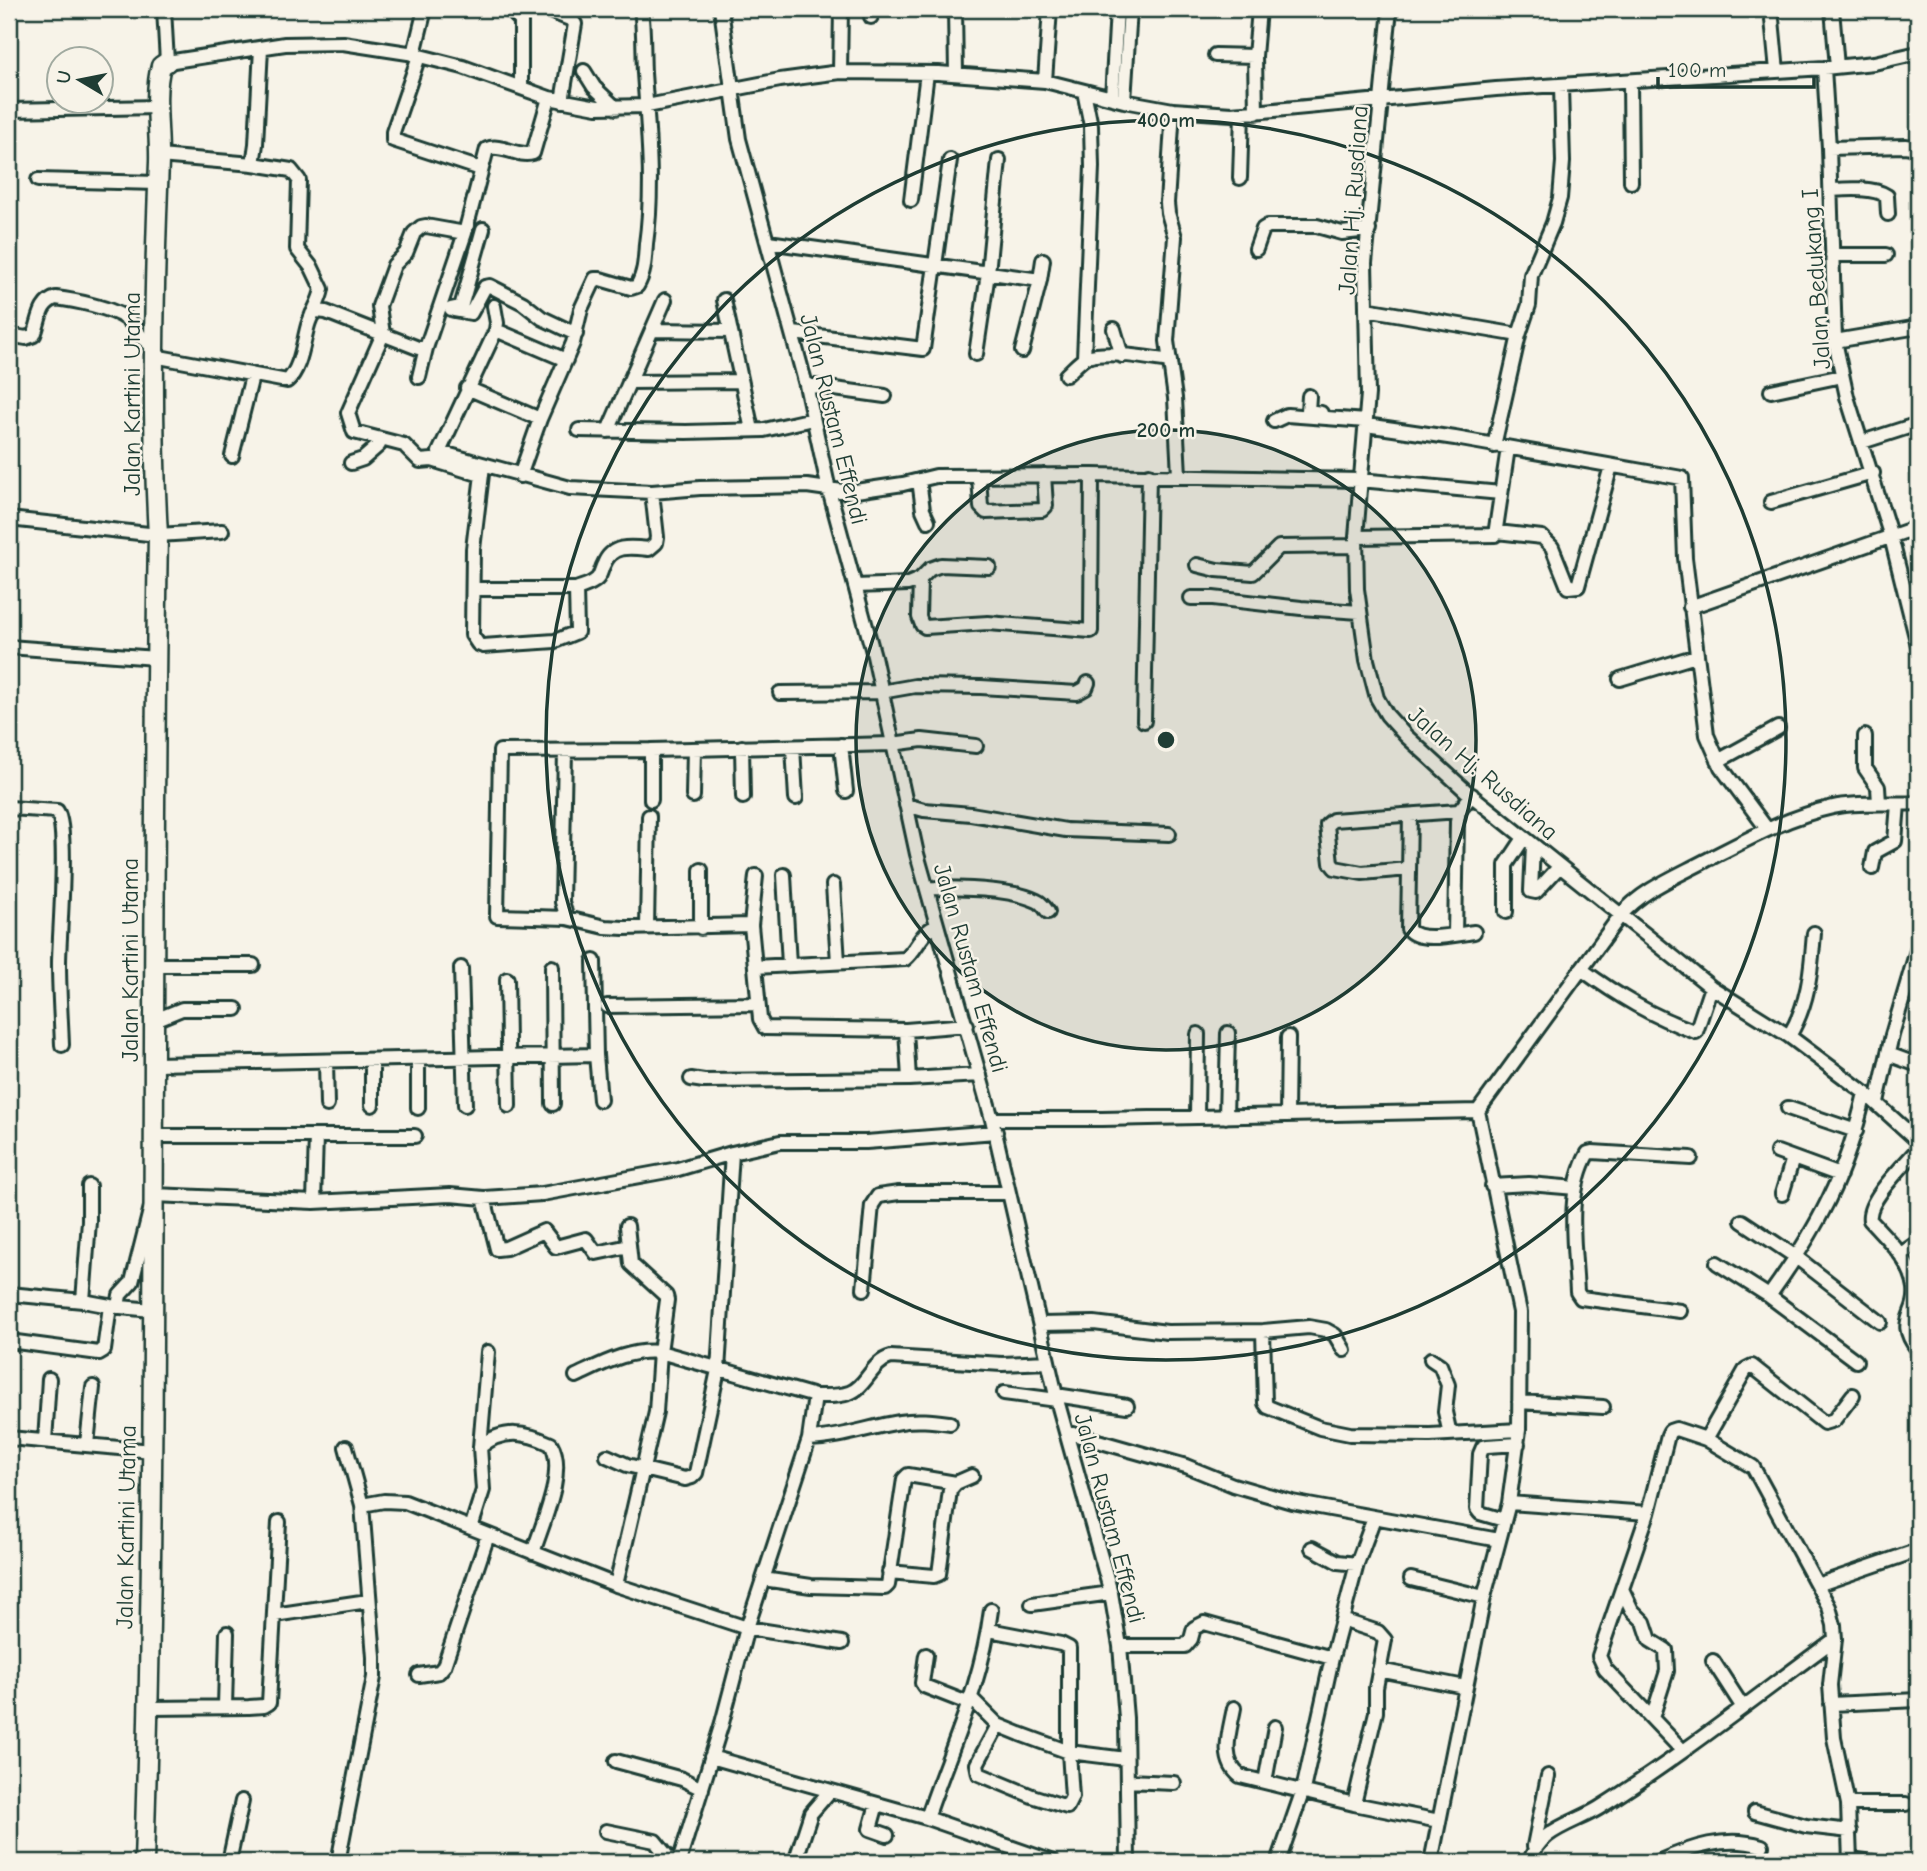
<svg xmlns="http://www.w3.org/2000/svg" width="1927" height="1871" viewBox="0 0 1927 1871" font-family="'Comic Neue',sans-serif">
<rect width="100%" height="100%" fill="#f7f3e8"/>
<filter id="ink" filterUnits="userSpaceOnUse"><feTurbulence type="fractalNoise" baseFrequency=".0143" numOctaves="2"/><feDisplacementMap in="SourceGraphic" scale="14" xChannelSelector="R" yChannelSelector="G"/><feConvolveMatrix kernelMatrix="1 2 1 2 8 2 1 2 1" color-interpolation-filters="sRGB"/></filter>
<g filter="url(#ink)">
<g fill="none" stroke-linecap="round" stroke-linejoin="round">
<defs>
<path id="street" d="M164,9L167,62L285,44L343,43L408,53L463,67L549,98L597,107L647,106L780,80L840,72L938,73L1045,81L1124,101L1173,110L1232,114L1496,89L1824,68L1874,63L1918,53
M509,9L521,21V88
M721,9L739,139L806,385L829,490L874,656L917,854L992,1119L1057,1400L1111,1593L1120,1646L1126,1718L1128,1862
M871,9V17
M955,9L956,74
M1390,9L1365,263L1368,394L1356,537L1357,589L1367,660L1377,698L1387,715L1405,735L1466,791L1711,987L1789,1036L1865,1093L1918,1141
M1771,9L1777,71
M1832,9L1837,67
M547,10L572,20L575,24L562,101
M414,54L425,9
M1215,55L1255,56L1256,113
M419,56L393,132V140L481,169
M1255,56L1259,9
M1824,68L1829,148L1835,341L1847,397L1891,537L1918,645
M584,71L594,87L616,108
M840,72L841,9
M1045,81L1050,9
M1630,81L1631,182
M1084,91L1091,126L1092,167L1084,358
M1112,98L1117,9
M1124,101L1130,9
M9,110L158,107
M1173,110L1167,203L1168,213L1175,237L1167,341L1175,398L1179,475
M1829,148L1905,146L1918,148
M253,164L256,144L261,48
M1240,178L1242,113
M38,180L158,183
M1831,190C1848,189 1873,187 1887,196L1888,214
M911,200L927,73
M465,233L426,226L421,227L414,233L406,253L394,265L379,306L383,334L348,413L354,432L404,445L420,461L432,460L481,475
M768,242L1040,280
M1256,249L1263,229L1268,226H1317L1342,233L1369,230
M1832,255H1886
M724,300L752,430
M494,306L497,323L496,330
M451,309L461,307L483,229
M1366,309L1519,335
M454,310L471,313L485,287L490,286L523,303L542,318L576,334
M312,314L316,311L326,312L418,348H426
M1114,329L1122,356
M652,330L731,331
M793,333L923,349L950,160
M9,335L26,338L34,335C40,321 39,303 56,298C73,300 113,308 127,319C139,328 137,339 154,346
M1835,341L1918,327
M1022,351L1040,280L1043,260
M976,354L988,273L999,160
M154,356L287,381C301,369 303,342 308,325C312,312 320,302 322,289L312,268L297,249L299,180L291,170L253,164L159,156
M566,360L496,330L439,452L570,488L652,492L700,488L807,486L849,492L903,484L936,476L1092,475L1360,480L1501,493
M1066,375C1073,369 1079,361 1087,357C1108,350 1148,358 1170,361
M419,377L426,348L465,233L487,149C501,143 518,158 533,153L549,98
M629,382L741,381
M806,385L885,396
M467,388L540,419
M1771,391L1842,376
M1309,396L1308,411L1321,413
M1274,421L1287,415L1366,421
M1366,425L1455,438L1682,478L1685,558L1707,735L1721,767L1767,829
M579,430L686,432L764,430L813,419
M608,431L665,300
M1862,442L1918,424
M1494,446L1519,335L1529,305L1531,275L1553,223L1560,198L1563,162L1561,86
M232,456L252,376
M351,463L363,459L379,445V440
M483,466L473,549L472,635L478,644L483,646L555,641L577,632L576,589C583,586 591,585 597,579C601,575 601,569 604,564C612,544 631,547 649,549L656,543L657,537L652,492
M520,476L540,419L573,343L581,309L595,279H600L631,288L637,286C645,273 645,258 646,244C654,187 648,130 644,73C643,51 644,30 641,9
M979,476L981,507L986,512L1042,510L1046,506L1044,475
M919,480L923,510L928,521
M1771,502L1873,473
M9,519L158,535L222,531
M1497,532L1542,537L1552,547L1568,587L1578,586L1611,466
M1356,537L1495,535L1508,448
M1197,565L1217,570L1253,573L1279,547L1356,546
M920,579L919,617L922,625L925,627L988,623L1091,631L1092,475
M856,586L908,584L920,579L930,569L941,565L989,567
M473,589H576
M1191,598H1213L1301,608L1360,612
M1690,607L1918,527
M9,647L156,658
M1620,679L1696,656
M780,693L881,692L915,686L981,687L1077,693L1086,688L1088,683
M1144,721L1149,475
M1865,736V768L1878,787L1879,803
M841,745L846,791
M742,747L743,797
M793,747L796,798
M565,751L562,902L567,918L605,927L624,928L751,925L760,1019L765,1028L906,1030L967,1025
M1718,761L1778,728
M693,796L694,749
M651,800V750L892,744L922,740L976,746
M906,805L924,810L971,814L1066,830L1169,834
M9,808L57,811C69,829 59,935 59,963C59,991 61,1018 62,1045
M1410,815L1408,929C1418,944 1458,934 1474,932
M1533,845L1531,891L1536,892L1559,867
M1872,868L1875,852L1895,841L1898,804
M1409,869L1362,873L1335,868L1331,863L1327,825L1333,820L1459,811
M701,870V928
M784,875L789,965
M833,885L838,962
M927,888C956,888 1011,888 1037,901C1042,903 1045,908 1048,912
M1506,912V865L1524,838
M567,918L497,916L500,751L651,750
M751,925L756,876
M647,927L649,816
M1455,934L1457,822L1459,811L1472,795
M594,961L596,1055
M153,965H253
M552,967L553,1104
M755,967L905,959C918,949 920,932 937,926
M461,968L465,1105
M1581,969C1618,996 1653,1017 1696,1032L1711,987
M507,979L509,1106
M607,1006L758,1004
M155,1020L182,1009H236
M906,1030L909,1079
M1789,1036C1809,1003 1811,970 1814,933
M1888,1054L1918,1065
M418,1059V1108
M326,1061L327,1105
M155,1064L596,1055L600,1100
M691,1079L704,1081L909,1079L980,1075
M1877,1102L1892,1035L1918,947
M372,1105V1060
M1788,1108L1856,1131
M1287,1115L1288,1037
M1197,1117L1198,1034
M1226,1117L1228,1033
M992,1119H1102L1478,1111
M155,1136H415
M1918,1149C1905,1164 1866,1201 1870,1220C1888,1240 1911,1260 1915,1288C1918,1317 1894,1319 1918,1350
M1777,1152L1840,1175
M1492,1186L1529,1184L1576,1188
M1782,1194L1793,1158
M484,1198L497,1249L506,1248L544,1231L556,1247L586,1239L596,1253L629,1246
M314,1202L316,1136
M1742,1221L1796,1257L1880,1322
M1901,1254L1918,1242
M1717,1263L1769,1296C1818,1228 1846,1176 1865,1093
M864,1289L872,1205L878,1196L899,1193H1009
M9,1294L83,1301L110,1306
M1769,1296L1856,1361
M83,1301L89,1221V1186
M118,1307L120,1295L132,1282L154,1195L314,1202L450,1195L484,1198L542,1194L678,1169L732,1153L780,1142H866L996,1132
M1680,1311L1581,1298L1577,1292C1575,1248 1565,1193 1588,1153L1592,1152L1691,1158
M1041,1324L1094,1323L1167,1332L1263,1331L1309,1327L1326,1330L1335,1335L1344,1350
M1263,1331L1265,1403L1268,1407L1320,1428L1350,1434L1430,1435L1519,1430
M9,1341L99,1353L104,1350L110,1306L152,1310
M1431,1359L1440,1365L1448,1385L1445,1412L1450,1434
M576,1376C602,1364 631,1348 660,1352L815,1396C826,1396 838,1397 849,1393C867,1387 871,1362 891,1357L1002,1364L1048,1362
M1004,1393L1057,1400
M1056,1395L1127,1406
M1519,1402L1603,1407
M1066,1432L1186,1466L1233,1485L1292,1502L1499,1540
M9,1438L152,1451
M809,1439C841,1438 869,1427 900,1422C917,1419 933,1421 950,1423
M1706,1439L1746,1369L1752,1366L1824,1423L1834,1420L1853,1395
M45,1441L49,1379
M87,1444L93,1387
M480,1447C503,1428 526,1432 551,1444C567,1471 542,1524 533,1553
M607,1456L627,1465L685,1479L692,1477L696,1473L718,1370L732,1153
M1509,1503L1648,1513
M362,1505L384,1501L405,1502L616,1585L747,1628L842,1643
M1504,1520L1480,1513L1477,1509L1480,1454L1483,1447L1487,1446L1518,1444
M471,1528L483,1490L480,1447L488,1352
M1312,1548L1338,1562L1357,1564
M889,1572L934,1576L939,1574L950,1490L956,1483L972,1476
M763,1579L811,1586L885,1588L888,1585L904,1479L908,1475L956,1483
M1411,1579L1484,1597
M616,1585L656,1412L660,1352L667,1300L666,1296L631,1264L627,1226
M1817,1585L1910,1553
M1623,1591L1632,1610L1644,1622L1650,1640L1666,1650L1667,1671L1652,1718
M1032,1604L1111,1593
M274,1615L368,1601
M1342,1620L1378,1632L1385,1640L1376,1688V1712L1354,1804
M989,1630L1061,1644L1069,1648V1752L1072,1797L1067,1807L1032,1796L979,1774L977,1764L998,1725
M1120,1646H1185L1191,1639L1194,1628L1204,1623L1332,1658
M926,1655L922,1683L924,1686L970,1704
M1713,1661L1742,1706
M1379,1670L1465,1687
M419,1675L439,1672L444,1666L488,1535
M972,1699L998,1725L1020,1734L1069,1752L1126,1759
M1831,1704L1918,1700
M225,1706L227,1633
M149,1708L249,1707L264,1706L269,1703L279,1522
M1234,1708C1230,1731 1219,1759 1240,1776L1354,1804L1439,1821
M1682,1750L1605,1669L1599,1656L1648,1513L1668,1435L1670,1431L1676,1429L1706,1439L1753,1467L1829,1607L1834,1625L1835,1639L1830,1685L1834,1738L1848,1804L1850,1862
M711,1757L927,1818L1053,1862
M616,1761L682,1779L702,1789
M1127,1781L1174,1783
M1265,1782L1275,1727
M877,1804L870,1829L887,1835
M1848,1804H1906
M1755,1812L1806,1826L1850,1831
M927,1818C951,1746 981,1688 991,1610
M606,1831L655,1841L672,1862
M1534,1846L1548,1776
M1850,1859L1874,1862
M229,1862L242,1801
M338,1862L374,1677V1657L362,1505L346,1447
M679,1862L722,1723L747,1628L809,1439L815,1396
M795,1862L811,1813L830,1791
M1278,1862L1303,1790L1332,1658L1357,1564L1374,1518
M1431,1862L1484,1597L1509,1503L1519,1430L1520,1312L1478,1111L1620,916C1642,890 1675,877 1705,861C1746,840 1787,817 1833,807C1861,801 1889,805 1918,803
M1530,1862C1538,1829 1573,1824 1599,1808C1680,1757 1757,1696 1835,1639
M1658,1862C1691,1847 1726,1835 1762,1846"/>
<path id="secondary" d="M144,1862C159,1420 150,977 158,535C151,411 154,286 159,162C160,133 153,94 161,66L167,62"/>
</defs>
<use href="#street" stroke="#1f3d34" stroke-width="18"/>
<use href="#secondary" stroke="#1f3d34" stroke-width="23"/>
<use href="#street" stroke="#f7f3e8" stroke-width="12"/>
<use href="#secondary" stroke="#f7f3e8" stroke-width="18"/>
</g>
</g>
<circle cx="1166" cy="740" r="310" fill="#1f3d34" fill-opacity=".12"/>
<g fill="none" stroke="#1f3d34" stroke-width="3.5">
<circle cx="1166" cy="740" r="310"/>
<circle cx="1166" cy="740" r="620"/>
</g>
<g text-anchor="middle" stroke-width="5" stroke-linejoin="round" paint-order="stroke">
<g font-size="24" fill="#1f3d34" stroke="#f7f3e8">
<text transform="translate(1353 200) rotate(-86)" y="8">Jalan Hj. Rusdiana</text>
<text transform="translate(1816 279) rotate(-94)" y="8">Jalan Bedukang I</text>
<text transform="translate(132 394) rotate(-90)" y="8">Jalan Kartini Utama</text>
<text transform="translate(834 419) rotate(76)" y="8">Jalan Rustam Effendi</text>
<text transform="translate(1483 773) rotate(41)" y="8">Jalan Hj. Rusdiana</text>
<text transform="translate(130 960) rotate(-90)" y="8">Jalan Kartini Utama</text>
<text transform="translate(971 968) rotate(74)" y="8">Jalan Rustam Effendi</text>
<text transform="translate(1110 1518) rotate(75)" y="8">Jalan Rustam Effendi</text>
<text transform="translate(126 1527) rotate(-89)" y="8">Jalan Kartini Utama</text>
</g>
</g>
<circle cx="1166" cy="740" r="10" fill="#1f3d34" stroke="#f7f3e8" stroke-width="3.5"/>
<g font-size="21" text-anchor="middle" font-weight="bold" fill="#1f3d34" stroke="#f7f3e8" stroke-width="5" stroke-linejoin="round" paint-order="stroke">
<text x="1166" y="127">400 m</text>
<text x="1166" y="437">200 m</text>
</g>
<rect width="1927" height="1871" fill="none" stroke="#f7f3e8" stroke-width="35"/>
<rect x="18" y="18" width="1892" height="1836" fill="none" stroke="#1f3d34" stroke-width="2.5" filter="url(#ink)"/>
<g transform="translate(80 80) rotate(280)"><circle r="33" fill="#f7f3e8" stroke="#a1aaa0" stroke-width="2"/>
<path d="M0-5L12 26L0 18L-12 26Z" fill="#1f3d34"/>
<text y="-10" font-size="19" font-weight="bold" text-anchor="middle" fill="#1f3d34">U</text>
</g>
<path d="M1658 77v10h156v-10" fill="none" stroke="#1f3d34" stroke-width="3.5"/>
<text x="1668" y="77" font-size="21" fill="#1f3d34" stroke="#f7f3e8" stroke-width="5" paint-order="stroke">100 m</text>
</svg>
